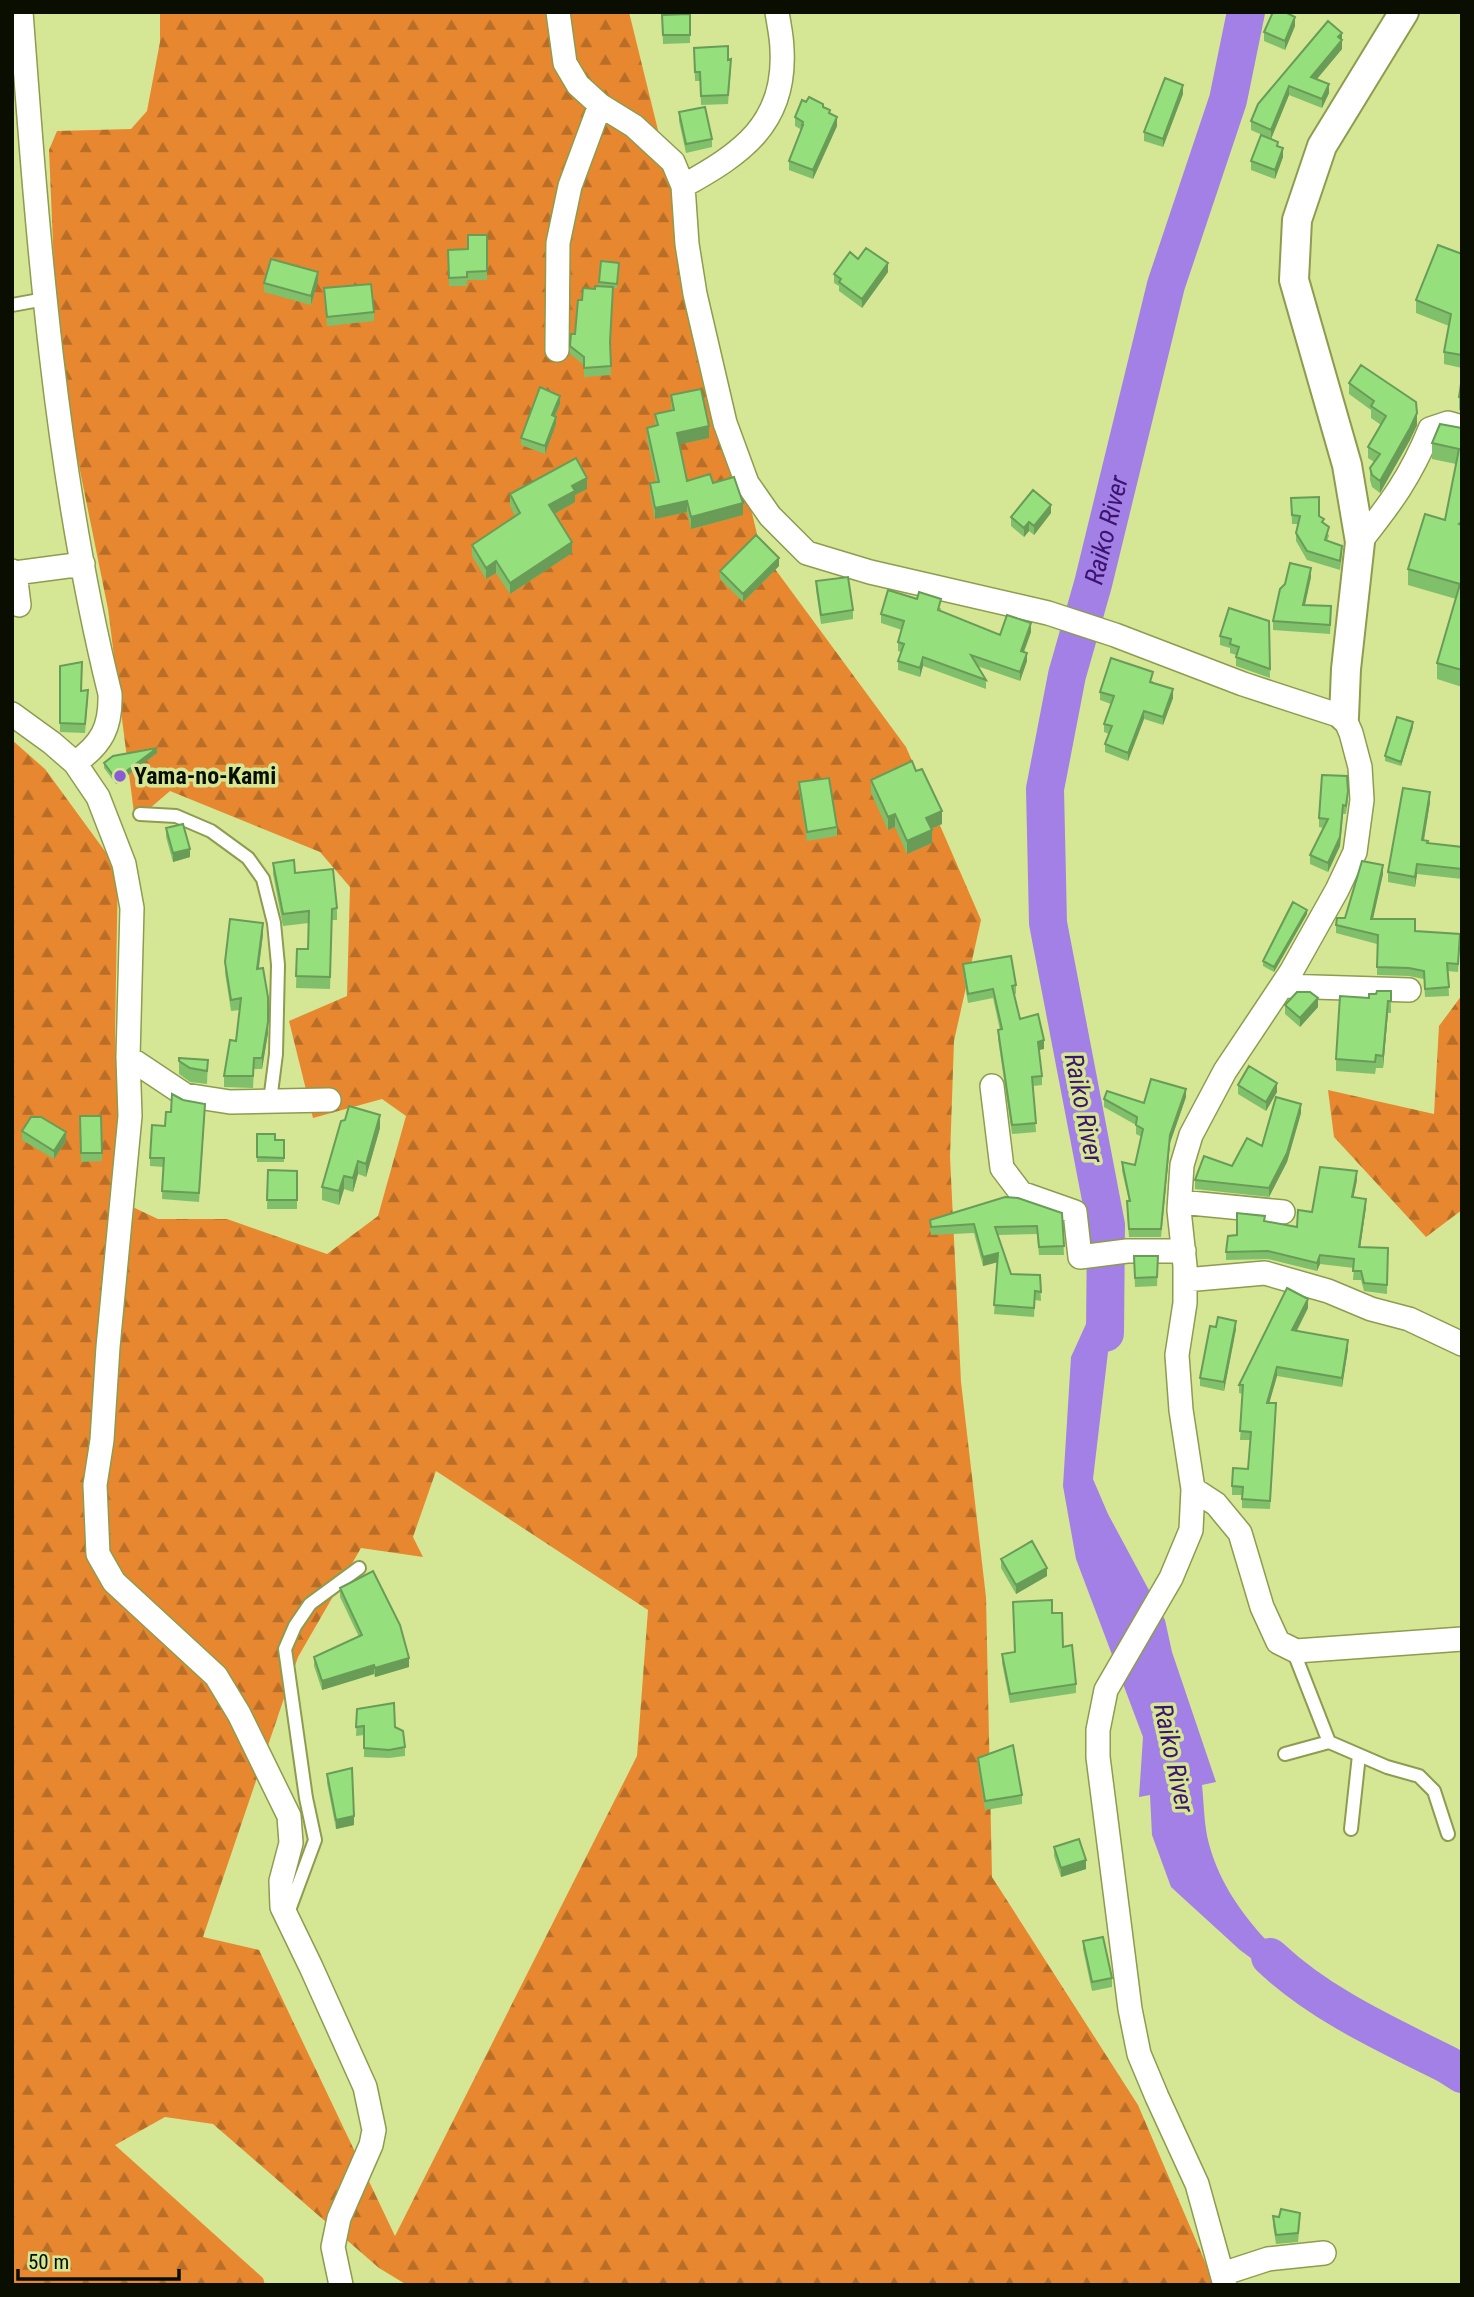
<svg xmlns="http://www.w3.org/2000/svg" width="1474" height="2297" viewBox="0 0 1474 2297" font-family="'Roboto Condensed',sans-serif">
<defs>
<pattern id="forest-firs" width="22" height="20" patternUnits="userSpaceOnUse" patternTransform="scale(1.75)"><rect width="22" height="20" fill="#e78831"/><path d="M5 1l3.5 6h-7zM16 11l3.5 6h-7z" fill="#b96e27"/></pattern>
</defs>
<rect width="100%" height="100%" fill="#d5e695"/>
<path fill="url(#forest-firs)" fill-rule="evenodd" d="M160,12H629L761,550L906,747L981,920L954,1041L950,1157L961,1382L986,1597L992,1877L1138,2105L1215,2285H407L379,2268L213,2124L165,2117L115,2145L263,2278L265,2285H12V740L45,769L118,869L115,1034L122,1202L158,1219H227L327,1254L378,1216L406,1116L382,1099L313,1118L289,1021L347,996L350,887L320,852L170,791L135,821L108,609L58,362L49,150L57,131L131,129L147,111L160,42ZM436,1471L648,1610L637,1756L395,2236L259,1950L203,1937L298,1657L361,1548L423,1557L413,1537Z
M1462,995V1210L1426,1237L1334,1137L1328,1090L1434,1114L1439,1026Z"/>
<path fill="#a380e6" d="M1106,1280L1115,1293L1093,1479L1108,1514L1165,1620L1172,1652L1216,1782L1202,1785C1204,1804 1204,1826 1209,1844C1226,1907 1277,1956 1328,1994L1286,1984L1240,1950L1171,1887L1152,1835L1150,1795L1139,1797L1143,1737L1076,1559L1063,1486L1071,1357Z"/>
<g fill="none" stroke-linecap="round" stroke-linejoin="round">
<g stroke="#a380e6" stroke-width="38">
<path id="s1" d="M1105,1333L1106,1225L1048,923L1045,789L1067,675L1093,584L1166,285L1228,100L1246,12"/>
<path d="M1270,1957C1321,2005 1386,2034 1448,2065L1462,2074"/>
</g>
<defs>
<path id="service" d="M12,305L45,299
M140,814L176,816L211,831L248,858L263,879L274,923L278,965L276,1054L270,1101
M1293,1650L1329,1742L1387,1767L1419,1776L1434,1791L1448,1834
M1285,1754L1329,1742
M1351,1829L1359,1755
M288,1913L315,1840L306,1798L285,1649L295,1626L310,1604L359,1568"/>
<path id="minor" d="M21,12C38,240 55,471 110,694C111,727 102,744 75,763
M558,12L565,63L578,85L600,105L634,126L673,162L683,186L687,244L695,294L725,423L747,483L770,516L807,553L870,572L1048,613L1115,635L1243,684L1344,717L1351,733L1360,767L1362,800L1355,852L1337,890L1291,972L1225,1071L1191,1135L1182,1165L1179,1210L1185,1266V1303L1177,1355L1181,1410L1193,1489L1191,1530L1171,1578L1106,1690L1098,1730V1757L1130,2009L1139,2054L1157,2097L1197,2184L1225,2285
M683,186C741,154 786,124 782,50C782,38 779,25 777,12
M557,350L558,243L570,186L600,105
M1360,542C1391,503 1411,476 1430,429L1448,423L1462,427
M12,571L15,573L83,564
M15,573L19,605
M12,714L52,743L75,763L98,797L124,864L132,908L128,1057L130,1116L108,1347L102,1440L95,1485L98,1554L114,1582L216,1676L239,1714L289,1816L291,1843L281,1881L282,1907L311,1967L365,2087L374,2130L371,2145L339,2218L333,2247L341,2285
M1283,986L1409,990
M128,1057L185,1095L230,1102L329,1100
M992,1086L1002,1168L1021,1193L1075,1212L1080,1257L1127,1251H1184
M1180,1202L1283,1212
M1185,1280L1265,1273L1328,1291L1371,1309L1409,1319L1462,1344
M1193,1489L1216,1504L1240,1533L1262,1607L1278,1642L1296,1651L1462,1639
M1222,2274L1268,2259L1324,2253"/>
<path id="tertiary" d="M1344,717L1346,669L1360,542L1347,465L1294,280L1297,220L1322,146L1404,12"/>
</defs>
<use href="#service" stroke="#8d9c4e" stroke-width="16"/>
<use href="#minor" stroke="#8d9c4e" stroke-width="26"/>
<use href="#tertiary" stroke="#8d9c4e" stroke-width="32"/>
<use href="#service" stroke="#fff" stroke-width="12"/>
<use href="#minor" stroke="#fff" stroke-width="23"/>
<use href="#tertiary" stroke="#fff" stroke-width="28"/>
</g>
<path fill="#80c06b" d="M682,12H702L690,14V43L663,44L662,15L682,14Z
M1295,26L1285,50L1264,41V32Z
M1342,33V49L1317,79L1329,93L1322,108L1289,95L1271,139L1251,130V121Z
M694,48L728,60L731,68L728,104L701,105L700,81H695Z
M1183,94L1163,147L1144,141V132Z
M823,107L830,114L837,126L813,179L789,170V161L802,130L795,126V117Z
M679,112L712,139V147L686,153L679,121Z
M1278,147L1283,157L1275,179L1251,170V161Z
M487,235V280H467V286H449L448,250L468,249Z
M1462,254V368L1444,364V352L1449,326L1416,313V300Z
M858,259L888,272L862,308L839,291V286L834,283V274Z
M601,261L619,263L617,288H613L610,347L611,375L584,377V365L570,354V346L595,289L599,286Z
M318,281L311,305L264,292V283Z
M324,288L374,312V321L327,326Z
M1462,377V411L1459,410V397Z
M1349,383L1417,425L1410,440L1380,493L1372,487L1370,480V468L1374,462L1368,458V447L1381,425L1371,418V410L1349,394Z
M671,395L709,438L680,444L687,481L713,483L743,515L691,529L687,512L655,519L650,495V483L656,482L647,439V428L655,426V414L671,410Z
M560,404L555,416L556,424L545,454L521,445V438Z
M1462,428V687L1437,679V663L1456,599L1408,585V569L1445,520L1456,464L1432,459V443Z
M587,489L575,495V502L554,514L572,553L510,594L496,573L486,579L472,556V545L515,516L510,506V494Z
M1291,498L1319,516L1324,523L1329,536L1327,541L1342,555L1340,570L1307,560L1296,541V533L1298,524H1292Z
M1051,513L1034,535L1029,531L1024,537L1011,526V517Z
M779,566L743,602L720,579V571Z
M1311,577L1305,605L1331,615L1330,634L1273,630V621Z
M816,581L853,610V619L821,624L816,590Z
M941,608L940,611L1000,635L1031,632L1024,652L1027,661L1020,681L977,666L986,680V689L923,666L920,677L898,670V661L901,652L898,651V642L902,630L881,623V614Z
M1269,621L1270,678L1236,666V655L1230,653V648L1220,645V636Z
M60,666L88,699L85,733L60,732Z
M1153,681V683L1173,698L1163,725L1144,719L1128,761L1105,752V744L1109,734L1104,732V724L1111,704L1100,700V692Z
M1413,727L1401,766L1385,761V756Z
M157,753L116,784L104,768V763Z
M871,780L942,824L931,829L932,843L907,854L895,827L888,830L871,793Z
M799,782L837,827V836L807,841L799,791Z
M1348,799L1346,814H1343L1340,846L1328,872L1310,864V855L1323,828L1319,827V818Z
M1430,802L1424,841L1428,843L1462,847V879L1417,874L1415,887L1388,882V872Z
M166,828L190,857L173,862L166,837Z
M273,863L295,873L337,908V920H332L330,989L296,988L297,949H308L309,923L283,926L273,874Z
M1383,874L1373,919L1415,931L1460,942L1458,972L1448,971L1449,996L1425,997L1424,979L1409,976L1377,975V944L1336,933V925L1345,918Z
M1307,914L1274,972L1263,966V961Z
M263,934L259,968L268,1033L262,1069H254L253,1088L224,1087V1076L236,1041L240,1010L231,1011L225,973V962Z
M963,964L1016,985V994H1014L1020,1019L1044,1049L1039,1050L1042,1076V1085L1033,1086L1036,1132L1012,1134L998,1039V1030H1000L993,998L968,1003L963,973Z
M1391,991V1013H1388L1383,1068H1376L1375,1074L1336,1071V1059L1369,998L1376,994Z
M1285,1005L1318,1007L1300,1027L1285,1014Z
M179,1058L208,1060L207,1084L190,1082L179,1074Z
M1238,1085L1277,1092L1266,1111L1238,1094Z
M1186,1097L1170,1143L1161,1237H1129L1127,1210L1129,1201L1122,1171V1162L1135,1165L1142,1137L1136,1134V1125L1104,1107V1099L1144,1103Z
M205,1112L199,1202L162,1199L163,1167L150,1166V1158L165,1126Z
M1301,1113L1287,1162L1269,1197L1195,1189V1180L1232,1166L1262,1146Z
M80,1116H101L102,1161L81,1162Z
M380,1128L366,1177L358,1174L353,1192L344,1189L339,1205L322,1200V1187Z
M22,1131L66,1141L54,1159L22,1140Z
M257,1134L275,1140H284V1162H257Z
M268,1170L297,1171V1209H267Z
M1357,1180L1353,1197L1366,1207L1360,1247L1388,1248L1387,1294L1364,1291L1361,1280H1353L1354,1268L1320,1264L1317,1271L1268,1259L1226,1260V1252L1265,1221L1297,1227L1312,1212Z
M1062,1213L1064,1255H1039L1037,1234L998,1235L1011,1274L1040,1275L1041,1301L1035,1300L1034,1317L994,1314L998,1262L983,1266L974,1233L931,1235L930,1229V1220Z
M1134,1256L1158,1265L1157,1286L1135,1287Z
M1308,1308L1297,1331L1348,1349L1342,1387L1277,1376L1269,1403L1276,1412L1270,1509L1242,1508V1495H1232V1486L1248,1469L1251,1440H1240L1243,1394L1239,1393V1385Z
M1236,1329L1224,1391L1200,1386V1378Z
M1001,1559L1047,1576L1016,1594L1001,1568Z
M340,1588L409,1667L375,1677L374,1674L322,1690L314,1666V1657L359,1637L340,1597Z
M1052,1613L1063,1647L1076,1684V1693L1010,1703L1002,1663V1654L1015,1652Z
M357,1709L395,1727L405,1747V1756L389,1758L364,1757V1735L356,1736Z
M978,1758L1022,1795V1804L985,1810L978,1767Z
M327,1774L354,1825L336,1829L327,1783Z
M1054,1847L1086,1869L1061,1877L1054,1856Z
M1083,1941L1112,1978V1987L1092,1991L1083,1949Z
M1273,2216L1300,2222L1298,2242L1276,2244L1273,2225Z"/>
<path fill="#689c57" d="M1295,17V26L1285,50V41Z
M1342,33V49L1311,86V77Z
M1329,84V93L1322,108V99Z
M1183,85V94L1163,147V139Z
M1289,86V95L1271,139V130Z
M837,117V126L813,179V170Z
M1283,148V157L1275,179V170Z
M888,263V272L862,308V299Z
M318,272V281L311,305V296Z
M560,396V404L552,422V415Z
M1417,413V425L1410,440L1380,493V481Z
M556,417V424L545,454V446Z
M709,426V438L677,445V433Z
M587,478V489L575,495V502L549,517V505L572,486Z
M687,501V512L655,519V508Z
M743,503V515L691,529V517Z
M1051,505V513L1034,535V526Z
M1029,522V531L1024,537V528Z
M572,542V553L510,594V583Z
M779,558V566L743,602V594Z
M496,561V573L486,579V568Z
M1311,568V577L1303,613V605Z
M1031,623V632L1021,659V651Z
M1027,653V661L1020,681V672Z
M923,657V666L920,677V668Z
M1173,689V698L1163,725V717Z
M1144,711V719L1128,761V753Z
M1413,722V727L1401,766V762Z
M157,748V753L116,784V779Z
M1430,792V802L1422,850V840Z
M1343,805L1340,846L1328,872V863Z
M942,811V824L926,831V818Z
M895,814V827L888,830V817Z
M932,830V843L907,854V841Z
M190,849V857L173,862V853Z
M1417,864V874L1415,887V877Z
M1383,865V874L1371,927V919Z
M1307,910V914L1274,972V967Z
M263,923V934L257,980V969Z
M268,997V1033L262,1069V1058Z
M1318,998V1007L1300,1027V1018Z
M1388,1001V1013L1383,1068V1056Z
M1044,1040V1049L1038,1050V1042Z
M1277,1083V1092L1266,1111V1102Z
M1186,1089V1097L1170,1143L1161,1237L1170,1135Z
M1301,1104V1113L1287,1162L1269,1197V1188Z
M380,1115V1128L366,1177V1164Z
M66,1132V1141L54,1159V1151Z
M358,1161V1174L353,1192V1178Z
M1357,1171V1180L1352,1205V1197Z
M344,1176V1189L339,1205V1191Z
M1366,1199V1207L1359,1256V1247Z
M998,1253V1262L983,1266V1257Z
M1320,1255V1264L1317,1271V1263Z
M1308,1299V1308L1292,1339V1330Z
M1236,1321V1329L1224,1391V1382Z
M1348,1340V1349L1342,1387V1378Z
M1277,1367V1376L1267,1411V1403Z
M1047,1568V1576L1016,1594V1585Z
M409,1658V1667L375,1677V1668Z
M374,1665V1674L322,1690V1681Z
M354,1816V1825L336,1829V1820Z
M1086,1860V1869L1061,1877V1868Z"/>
<path fill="#95df7c" stroke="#689c57" stroke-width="2" d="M1273,12H1285L1295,17L1285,41L1264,32Z
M690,14V35H663L662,15Z
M1328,21L1342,33L1338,37L1342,40L1311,77L1329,84L1322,99L1289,86L1271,130L1251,121L1258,104Z
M728,46V60L731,59L728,95L701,96L700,72H695L694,48Z
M1165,78L1183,85L1163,139L1144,132Z
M809,97L823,104V107L830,110L829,113L837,117L813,170L789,161L803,125H802L803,122L795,117L802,100L806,102Z
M705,107L712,139L686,144L679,112Z
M1261,135L1278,142L1277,146L1283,148L1275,170L1251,161Z
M468,235H487V271L467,272V277L449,278L448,250L468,249Z
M1438,245L1462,254V355L1444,352L1451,314L1416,300Z
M866,248L888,263L862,299L839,282L841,279L834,274L850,252L858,259Z
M271,259L318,272L311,296L264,283Z
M601,261L619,263L617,284L599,282Z
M371,284L374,312L327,317L324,288Z
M595,286L613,287L610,342L611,366L584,368V357L570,346L571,334H575L578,300H582L583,288L595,289Z
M1361,365L1416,402L1417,413L1410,428L1380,481L1372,475L1370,468L1380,454L1368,447L1386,416L1371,406L1374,401L1349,383Z
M1462,377V398L1459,397Z
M540,387L560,396L552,415L556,417L545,446L521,438Z
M701,389L709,426L677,433L687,481L710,474L713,483L734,477L743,503L691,517L687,501L655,508L650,483L659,482L647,428L658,425L655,414L674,410L671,395Z
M1440,424L1462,428V521L1459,524L1462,525V670L1437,663L1460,584L1408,569L1425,514L1445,520L1459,449L1432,443Z
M576,458L587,478L572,486L575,491L549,505L572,542L510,583L496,561L486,568L472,545L520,513L510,494Z
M1033,490L1051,505L1034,526L1029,522L1024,528L1011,517Z
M1319,497V516L1324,519L1322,522L1329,527L1325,540L1342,546L1340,561L1307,551L1296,533L1300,516L1292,515L1291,498Z
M756,535L779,558L743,594L720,571Z
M1290,563L1311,568L1303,605L1331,606L1330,625L1273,621L1280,589L1285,584Z
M848,577L853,610L821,615L816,581Z
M888,590L917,599L919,592L941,599L938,610L1000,635L1007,615L1031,623L1021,651L1027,653L1020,672L971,655L986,680L923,657L920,668L898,661L904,644L898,642L904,621L881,614Z
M1229,608L1269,621L1270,669L1236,657L1239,647L1230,644L1231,639L1220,636Z
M1111,658L1153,672L1150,682L1173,689L1163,717L1144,711L1128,753L1105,744L1112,726L1104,724L1114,696L1100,692Z
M82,662L81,691L88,690L85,724L60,723V666Z
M1397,717L1413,722L1401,762L1385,756Z
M157,748L116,779L104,763L113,756Z
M912,761L916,771L922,769L942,811L926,818L932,830L907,841L895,814L888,817L871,780Z
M1322,775L1347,776L1348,791L1346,806L1343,805L1340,837L1328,863L1310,855L1328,819L1319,818Z
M829,778L837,827L807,832L799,782Z
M1403,788L1430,792L1422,840L1428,841L1427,843L1462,847V869L1417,864L1415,877L1388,872Z
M183,824L190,849L173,853L166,828Z
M294,860L295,873L333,869L337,908L332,909L330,977L296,976L297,949H308L309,911L283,914L273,863Z
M1362,861L1383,865L1371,919H1415V931L1460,934L1458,964L1447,963L1449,987L1425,989L1424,971L1409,968L1377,967L1378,935L1336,925L1337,918H1345Z
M1293,902L1307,910L1274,967L1263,961Z
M230,919L263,923L257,969L263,968L268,997V1022L262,1058H254L253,1076H224L230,1040L236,1041L241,998L231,1000L225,962Z
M1011,956L1016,985L1012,986L1020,1019L1038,1014L1044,1040L1038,1042L1042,1076L1032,1077L1036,1123L1012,1125L998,1030L1002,1029L993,989L968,994L963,964Z
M1377,991H1391V1001H1388L1383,1056L1376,1055L1375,1062L1336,1059L1340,996L1369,998V994H1376Z
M1297,992H1310L1318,998L1300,1018L1285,1005Z
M179,1058L208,1060L207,1071L190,1068L179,1061Z
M1249,1066L1277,1083L1266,1102L1238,1085Z
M1151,1079L1186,1089L1170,1135L1161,1229H1129L1127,1201H1130L1122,1162L1135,1165L1143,1129L1136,1125L1137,1117L1104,1099L1107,1091L1144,1103Z
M172,1094L183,1100L205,1104L199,1193L162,1191L164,1158H150L152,1125L165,1126L166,1112H171Z
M1276,1097L1301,1104L1287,1153L1269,1188L1195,1180L1204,1156L1232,1166L1247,1138L1262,1146Z
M349,1106L380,1115L366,1164L358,1161L353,1178L344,1176L339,1191L322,1187L341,1121L345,1120Z
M80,1116H101L102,1153H81Z
M31,1117H41L66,1132L54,1151L22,1131Z
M257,1134H275V1140H284V1158L257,1157Z
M1320,1167L1357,1171L1352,1197L1366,1199L1359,1247L1388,1248L1387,1285L1364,1283L1361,1271H1353L1354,1259L1320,1255L1317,1263L1268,1251L1226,1252L1228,1236L1237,1235V1213L1265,1216L1264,1221L1297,1227L1298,1210L1312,1212Z
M268,1170L297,1171V1200H267Z
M1005,1197L1018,1198L1062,1213L1064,1246L1039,1247L1037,1226L995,1227L1011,1274L1040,1275L1041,1292L1035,1291L1034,1308L994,1305L998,1253L983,1257L974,1224L931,1227L930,1220Z
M1134,1256H1158L1157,1277L1135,1278Z
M1287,1288L1308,1299L1292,1330L1348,1340L1342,1378L1277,1367L1267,1403H1276L1270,1501L1242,1499L1243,1487L1232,1486L1233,1468L1248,1469L1251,1432L1240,1431L1243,1385H1239Z
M1218,1317L1236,1321L1224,1382L1200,1378L1210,1326L1216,1327Z
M1032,1541L1047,1568L1016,1585L1001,1559Z
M373,1571L400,1625L409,1658L375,1668L374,1665L322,1681L314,1657L362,1635L340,1588Z
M1052,1600V1613H1062L1063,1647L1072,1645L1076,1684L1010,1694L1002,1654L1015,1652L1013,1602Z
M394,1703L395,1727L403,1731L405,1747L389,1750L364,1748V1726L356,1727L357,1709Z
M1013,1745L1022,1795L985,1801L978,1758Z
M352,1768L354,1816L336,1820L327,1774Z
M1079,1839L1086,1860L1061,1868L1054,1847Z
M1103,1937L1112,1978L1092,1982L1083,1941Z
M1281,2209L1300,2213L1298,2233L1276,2235L1273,2216L1279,2217Z"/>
<circle fill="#895bd4" stroke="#d5e695" stroke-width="2.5" cx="120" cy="776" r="7"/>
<g text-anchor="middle" stroke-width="7" stroke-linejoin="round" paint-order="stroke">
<g font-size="24" font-weight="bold" fill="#0a0e00" stroke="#d5e695" text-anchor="start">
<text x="134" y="784">Yama-no-Kami</text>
</g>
<g font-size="26" font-style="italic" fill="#3d136f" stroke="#d5e695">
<text dy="9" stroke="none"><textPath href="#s1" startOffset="816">Raiko River</textPath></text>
<text transform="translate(1084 1108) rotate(79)" y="9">Raiko River</text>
<text transform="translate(1174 1758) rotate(78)" y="9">Raiko River</text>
</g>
</g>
<rect width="1474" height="2297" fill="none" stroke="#0a0e00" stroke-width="28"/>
<path d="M18 2269v10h161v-10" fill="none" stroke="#0a0e00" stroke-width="3.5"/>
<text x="28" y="2269" font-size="21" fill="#0a0e00" stroke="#d5e695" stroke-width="5" paint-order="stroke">50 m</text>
</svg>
